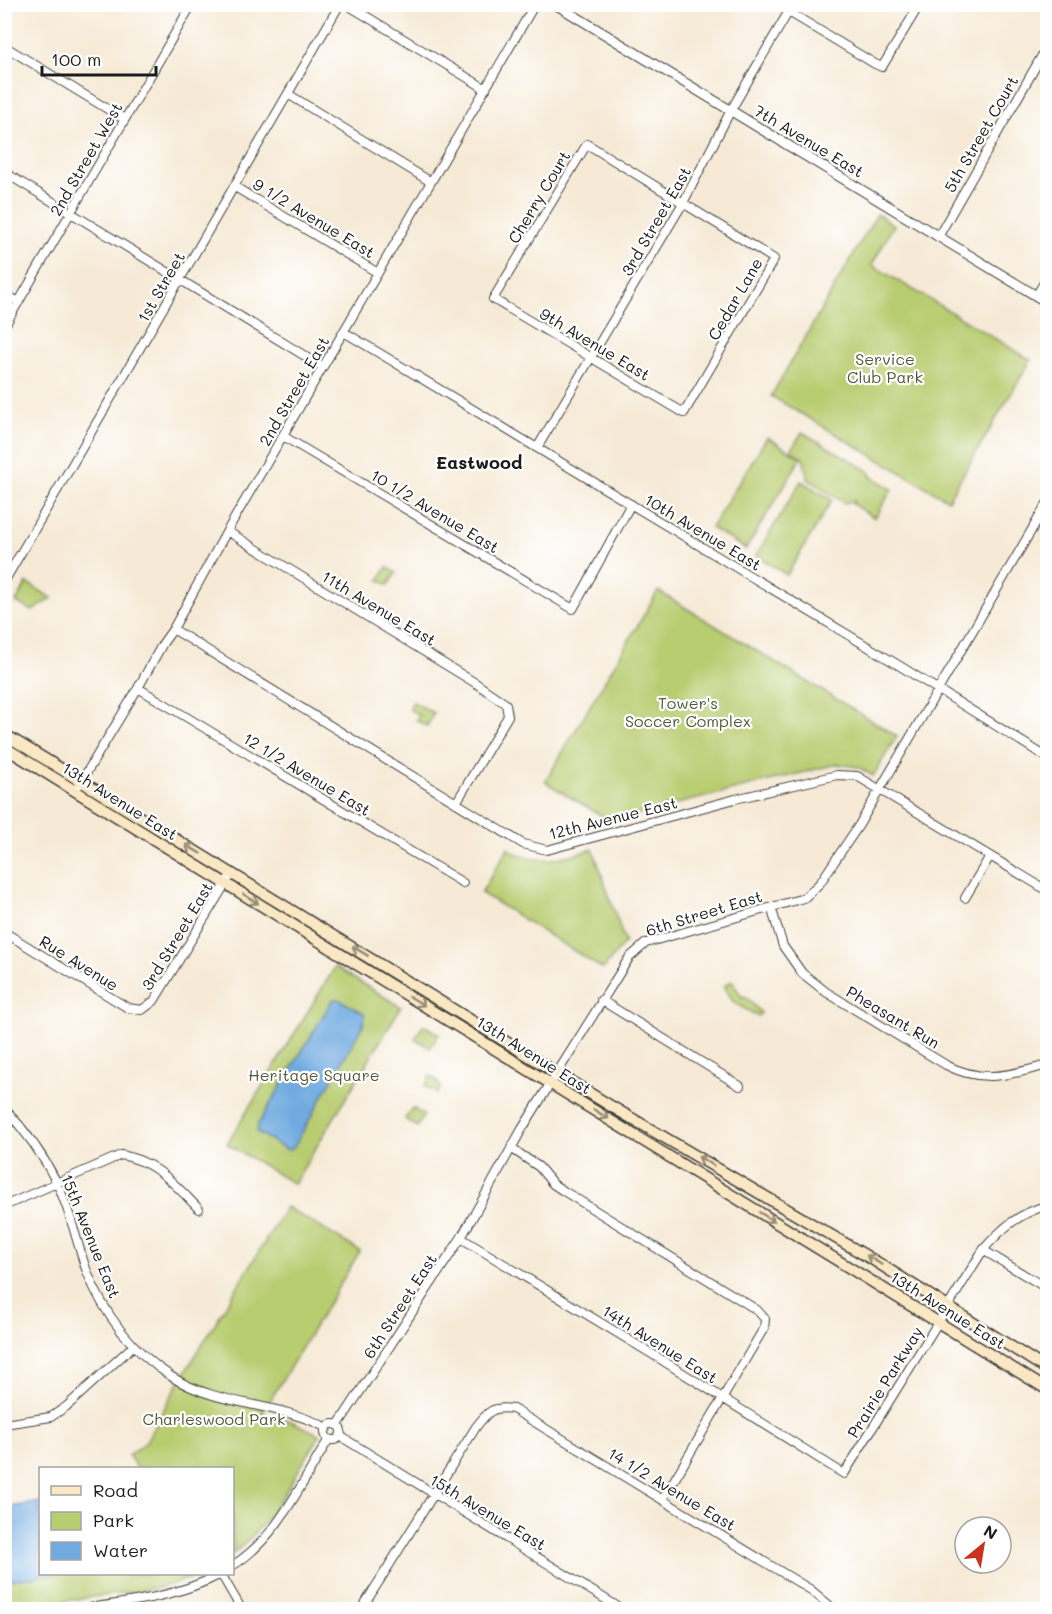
<svg xmlns="http://www.w3.org/2000/svg" width="1052" height="1614" viewBox="0 0 1052 1614" font-family="Mali,sans-serif">
<rect width="100%" height="100%" fill="#fff"/>
<filter id="ink" filterUnits="userSpaceOnUse"><feTurbulence type="fractalNoise" baseFrequency=".0167" numOctaves="2"/><feDisplacementMap in="SourceGraphic" scale="12" xChannelSelector="R" yChannelSelector="G"/><feConvolveMatrix kernelMatrix="1 2 1 2 8 2 1 2 1" color-interpolation-filters="sRGB"/></filter>
<filter id="wash" filterUnits="userSpaceOnUse"><feTurbulence type="fractalNoise" baseFrequency=".008" numOctaves="4" result="noise"/><feDisplacementMap in="SourceGraphic" scale="24" xChannelSelector="R" yChannelSelector="G"/><feGaussianBlur stdDeviation="1.35" result="paint"/><feColorMatrix in="noise" values="0 0 0 0 0 0 0 0 0 0 0 0 0 0 0 0 0 1.4 0 .05"/><feComposite in="paint" operator="in"/></filter>
<g filter="url(#wash)">
<rect width="100%" height="100%" fill="#f6ead6"/>
<path fill="#b8cc70" stroke="#6a7446" stroke-width="1.5" d="M877,214L894,225L872,265L1031,360L948,500L771,396Z
M802,432L866,469L871,473L870,476L892,489L875,518L852,504L854,501L844,503L808,479L803,458L791,450Z
M767,437L801,458L746,549L711,528Z
M801,481L832,500L787,575L756,556Z
M387,567L396,573L388,585L379,580Z
M27,583L52,598L32,611L16,602Z
M658,591L897,736L873,776L858,767L837,764L610,821L545,782Z
M413,702L434,713L427,726L416,720L419,715L409,709Z
M508,848C532,868 566,857 593,849L625,942L603,969L481,893Z
M335,967L401,1007L294,1184L227,1144Z
M732,981L742,997L745,996L761,1013L758,1016L734,1003L724,986Z
M423,1025L439,1034L430,1048L415,1039Z
M430,1076L438,1081L436,1083L441,1086L437,1094L425,1086Z
M412,1108L424,1115L417,1127L405,1119Z
M286,1207L360,1251L262,1414L291,1421L320,1435C294,1477 271,1523 233,1554L232,1468H137L128,1455L145,1443L175,1389Z
M54,1574H203L160,1588L5,1609L4,1581Z"/>
<path fill="#6faae0" stroke="#46637e" stroke-width="1.5" d="M333,999H338L364,1013L365,1017L363,1025L294,1147L290,1150L285,1149L257,1132L258,1124Z
M40,1502V1574H54L5,1581V1508Z"/>
</g>
<g filter="url(#ink)">
<g fill="none" stroke-linecap="round" stroke-linejoin="round">
<defs>
<path id="minor" d="M346,4L486,89
M789,12L875,64L882,67L920,4
M4,46L124,119
M288,94L431,182
M587,144L774,259L684,413L493,299Z
M4,172L323,367
M235,187L378,273
M938,237L1048,45
M4,294L19,302
M1036,296L1048,276
M4,327L192,4
M344,332L900,666L1048,758
M283,436L573,609L631,504
M537,448L683,203L731,110L793,4
M227,531L477,684L506,704L508,716L456,803
M4,582L340,4
M173,629L523,844L547,850L735,799L837,775L857,776L1048,891
M138,688L463,883
M79,785L138,688L163,643L173,629L227,531L535,4
M965,898L990,856
M771,907L783,946L802,973L826,992L946,1065C984,1084 1008,1075 1048,1065
M4,932L128,1008L142,1010L154,1001L232,873
M601,1000L740,1086
M4,1108C25,1130 43,1155 57,1183C70,1210 76,1240 86,1269C103,1313 132,1351 172,1377C219,1407 279,1402 327,1428
M511,1148L539,1167L553,1184L562,1190L757,1310L765,1319L764,1328L663,1499
M4,1206L121,1155C156,1161 175,1185 199,1209
M461,1238L657,1357L844,1474L983,1250C1003,1227 1018,1214 1048,1205
M983,1250L1048,1289
M4,1424L51,1417L67,1406L133,1346
M325 1432a8 8 0 1 1 16 0a8 8 0 1 1-16 0Z
M338,1425L461,1238L522,1129L629,958L646,943L804,898L820,883L859,825L1048,502
M340,1436L623,1610
M232,1566C278,1538 301,1483 329,1439
M221,1574L242,1610
M73,1610C124,1603 175,1598 221,1574
M361,1610L476,1427C488,1411 493,1406 513,1409L811,1590L829,1605L830,1610"/>
<path id="tertiary" d="M555,4L1048,303"/>
<path id="secondary" d="M4,734L609,1105L875,1261L1048,1370
M4,747L1048,1390"/>
</defs>
<use href="#minor" stroke="#3d3b38" stroke-width="10"/>
<use href="#tertiary" stroke="#3d3b38" stroke-width="11"/>
<use href="#secondary" stroke="#3d3b38" stroke-width="13"/>
<use href="#minor" stroke="#fff" stroke-width="8"/>
<use href="#tertiary" stroke="#fff" stroke-width="9"/>
<use href="#secondary" stroke="#fae7c3" stroke-width="10"/>
</g>
<defs><path id="oneway-shaft" d="M-6 0H5M1.5-3L5.5 0L1.5 3" fill="none" stroke-width="1.6" stroke-linecap="round" stroke-linejoin="round" transform="scale(1.5)"/></defs>
<g stroke="#968c78">
<use href="#oneway-shaft" transform="translate(193 849) rotate(-149)"/>
<use href="#oneway-shaft" transform="translate(251 899) rotate(32)"/>
<use href="#oneway-shaft" transform="translate(360 951) rotate(-149)"/>
<use href="#oneway-shaft" transform="translate(417 1001) rotate(32)"/>
<use href="#oneway-shaft" transform="translate(601 1114) rotate(31)"/>
<use href="#oneway-shaft" transform="translate(706 1161) rotate(-150)"/>
<use href="#oneway-shaft" transform="translate(767 1217) rotate(32)"/>
<use href="#oneway-shaft" transform="translate(874 1260) rotate(-148)"/>
</g>
</g>
<g text-anchor="middle" stroke-width="4.5" stroke-linejoin="round" paint-order="stroke">
<g font-size="16" fill="#1c1c1c" stroke="#fff">
<text transform="translate(981 134) rotate(-60)" y="6">5th Street Court</text>
<text transform="translate(809 141) rotate(31)" y="6">7th Avenue East</text>
<text transform="translate(86 159) rotate(-60)" y="6">2nd Street West</text>
<text transform="translate(539 197) rotate(-59)" y="6">Cherry Court</text>
<text transform="translate(314 218) rotate(31)" y="6">9 1/2 Avenue East</text>
<text transform="translate(656 221) rotate(-60)" y="6">3rd Street East</text>
<text transform="translate(161 287) rotate(-60)" y="6">1st Street</text>
<text transform="translate(735 299) rotate(-60)" y="6">Cedar Lane</text>
<text transform="translate(595 344) rotate(31)" y="6">9th Avenue East</text>
<text transform="translate(294 391) rotate(-60)" y="6">2nd Street East</text>
<text transform="translate(435 511) rotate(31)" y="6">10 1/2 Avenue East</text>
<text transform="translate(703 532) rotate(31)" y="6">10th Avenue East</text>
<text transform="translate(379 608) rotate(31)" y="6">11th Avenue East</text>
<text transform="translate(307 774) rotate(31)" y="6">12 1/2 Avenue East</text>
<text transform="translate(120 801) rotate(32)" y="6">13th Avenue East</text>
<text transform="translate(613 818) rotate(-14)" y="6">12th Avenue East</text>
<text transform="translate(704 913) rotate(-17)" y="6">6th Street East</text>
<text transform="translate(177 936) rotate(-59)" y="6">3rd Street East</text>
<text transform="translate(79 963) rotate(32)" y="6">Rue Avenue</text>
<text transform="translate(893 1017) rotate(31)" y="6">Pheasant Run</text>
<text transform="translate(534 1055) rotate(32)" y="6">13th Avenue East</text>
<text transform="translate(91 1236) rotate(68)" y="6">15th Avenue East</text>
<text transform="translate(400 1306) rotate(-57)" y="6">6th Street East</text>
<text transform="translate(948 1310) rotate(32)" y="6">13th Avenue East</text>
<text transform="translate(660 1344) rotate(32)" y="6">14th Avenue East</text>
<text transform="translate(885 1382) rotate(-58)" y="6">Prairie Parkway</text>
<text transform="translate(672 1489) rotate(31)" y="6">14 1/2 Avenue East</text>
<text transform="translate(488 1512) rotate(31)" y="6">15th Avenue East</text>
</g>
<g font-size="16" fill="#535a39" stroke="#fff">
<text x="885" y="365">Service<tspan x="885" dy="18">Club Park</tspan></text>
<text x="688" y="709">Tower's<tspan x="688" dy="18">Soccer Complex</tspan></text>
<text x="314" y="1081">Heritage Square</text>
<text x="214" y="1425">Charleswood Park</text>
</g>
<g font-size="18" font-weight="bold" fill="#1c1c1c" stroke="#fff">
<text x="479" y="469">Eastwood</text>
</g>
</g>
<rect width="1052" height="1614" fill="none" stroke="#fff" stroke-width="24"/>
<rect x="39" y="1467" width="195" height="108" fill="#ffffff" stroke="#a4a4a4" stroke-width="1.5"/>
<rect x="51" y="1486" width="30" height="9" fill="#fae7c3" stroke="#a4a4a4" stroke-width="1.5"/>
<text x="93" y="1497" font-size="18" fill="#1c1c1c">Road</text>
<rect x="51" y="1512" width="30" height="18" fill="#b8cc70" stroke="#a4a4a4" stroke-width="1.5"/>
<text x="93" y="1527" font-size="18" fill="#1c1c1c">Park</text>
<rect x="51" y="1542" width="30" height="18" fill="#6faae0" stroke="#a4a4a4" stroke-width="1.5"/>
<text x="93" y="1557" font-size="18" fill="#1c1c1c">Water</text>
<g transform="translate(983 1545) rotate(30)"><circle r="28" fill="#ffffff" stroke="#a4a4a4" stroke-width="1.5"/>
<path d="M0-4.5L10 22L0 15L-10 22Z" fill="#c8321e"/>
<text y="-9" font-size="16" font-weight="bold" text-anchor="middle" fill="#1c1c1c">N</text>
</g>
<path d="M42 66v9h114v-9" fill="none" stroke="#1c1c1c" stroke-width="3"/>
<text x="51" y="66" font-size="18" fill="#1c1c1c" stroke="#ffffff" stroke-width="4.5" paint-order="stroke">100 m</text>
</svg>
